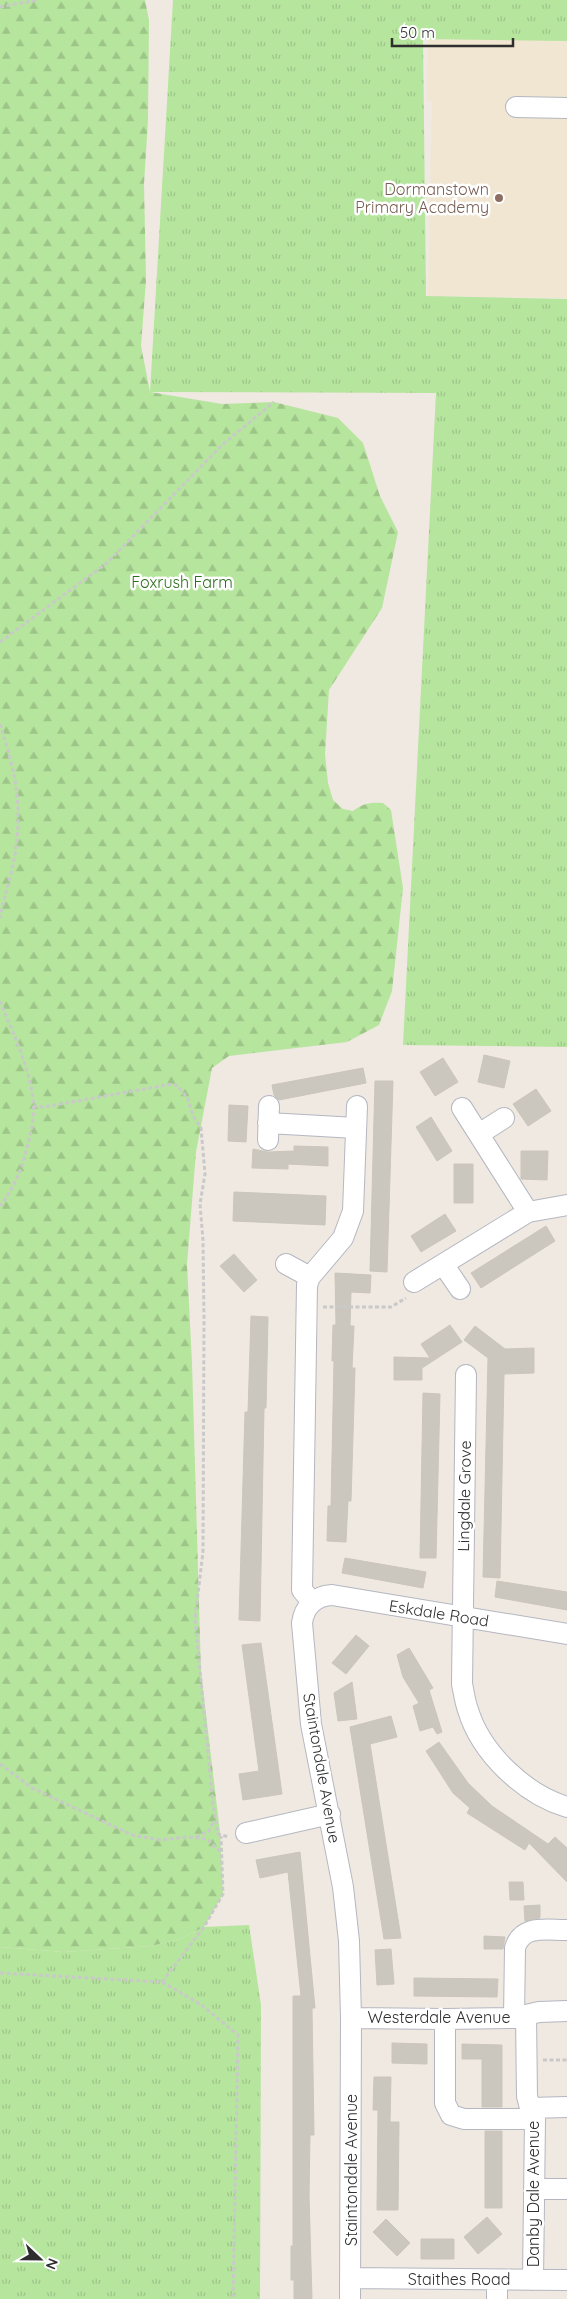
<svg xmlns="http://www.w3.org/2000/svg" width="567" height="2299" viewBox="0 0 567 2299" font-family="Quicksand,sans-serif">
<defs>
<pattern id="grass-tufts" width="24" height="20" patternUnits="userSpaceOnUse" patternTransform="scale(1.25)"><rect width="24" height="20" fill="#b6e59e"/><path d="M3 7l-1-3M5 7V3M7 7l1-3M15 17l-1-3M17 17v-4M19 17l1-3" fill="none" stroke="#9dc588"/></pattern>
<pattern id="forest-firs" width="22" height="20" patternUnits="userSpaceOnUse" patternTransform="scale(1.25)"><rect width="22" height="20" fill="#b6e59e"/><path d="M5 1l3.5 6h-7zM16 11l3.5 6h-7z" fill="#9dc588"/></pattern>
</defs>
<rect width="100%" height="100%" fill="#efe9e1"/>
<path fill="#f0e6d1" d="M428,37L567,39V298L428,296L432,101H427Z"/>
<path fill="url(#grass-tufts)" d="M173,0H567V41L423,39L426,296L567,299V1047L403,1045L436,393L150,392Z
M249,1925L261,2005L260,2299H0V1947L64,1952L151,1946L180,1939L204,1927Z"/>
<path fill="url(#forest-firs)" d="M0,0H145L149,20L148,120L144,184L146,280L141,346L150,392L222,404L274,402L338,418L363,443L380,496L398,532L382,608L329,690L325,754L328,783L333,800L343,809L353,811C364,803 370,802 383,803L391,810L403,888L392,991L379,1025L347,1042L229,1056L212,1068L196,1152L187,1264L192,1363L201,1672L220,1832L223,1894L204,1927L180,1939L151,1946L64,1952L0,1947Z"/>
<path fill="#cbc7bf" stroke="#cbc5ba" d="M484,1055L510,1061L504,1088L478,1082Z
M443,1058L458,1082L435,1096L420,1072Z
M363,1068L366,1083L279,1100L274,1095L272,1085Z
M375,1081H393L387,1272L370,1271Z
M536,1089L551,1111L528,1126L513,1104Z
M229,1105L248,1106L246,1142L228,1141Z
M431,1117L452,1151L437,1161L416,1127Z
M294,1146L328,1147V1166L288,1164V1169L252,1168L253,1149L268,1152L294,1151Z
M521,1151H548L547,1180L521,1179Z
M454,1164H473V1203H454Z
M234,1192L326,1196L325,1225L233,1221Z
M445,1214L456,1231L421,1252L411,1236Z
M546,1226L555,1241L481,1288L471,1273Z
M234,1254L257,1280L244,1292L220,1266Z
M335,1273L371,1275L370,1293L351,1292L350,1326H354L352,1368H355L351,1501H348L346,1542L327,1541L328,1506H331L334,1361H332L333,1325H336Z
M251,1316L268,1317L266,1408H264L260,1621L239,1620L245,1412H248Z
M450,1325L462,1342L422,1368V1380H394V1357L430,1358L421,1344Z
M475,1326L505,1349L534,1348V1373L504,1374L500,1578L483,1577L488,1358L464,1340Z
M423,1393L440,1394L436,1558H420Z
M345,1558L426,1572L423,1588L342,1573Z
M497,1581L567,1592V1610L495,1597Z
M356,1635L369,1646L346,1674L332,1663Z
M261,1643L282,1794L243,1800L239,1774L259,1771L242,1645Z
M409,1648L433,1688L429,1690L442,1732L437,1734L433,1727L420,1731L413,1706L419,1703L403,1677L397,1655Z
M352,1682L357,1719L338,1721L334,1693Z
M391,1716L397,1737L370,1744L401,1938L384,1939L350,1727Z
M439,1742L468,1783L492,1806L548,1844L555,1837L567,1848V1882L529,1843L525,1850L467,1813L470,1808L453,1793L426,1751Z
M300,1852L315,2008H312L314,2135H310L309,2195L312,2299H294V2280H291V2246H293V1996H301L288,1872L260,1878L256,1860Z
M509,1882H523L524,1900H510Z
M540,1905V1918L525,1921L524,1906Z
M484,1936L505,1937L503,1949H484Z
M391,1949L394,1984L377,1985L375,1950Z
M414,1978L498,1979L497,1997L414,1996Z
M392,2043L427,2044V2064L392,2063Z
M462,2044L502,2045V2107H482V2059H462Z
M374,2077H391L390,2122H399L398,2210H377L378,2110H373Z
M485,2131H502V2208H485Z
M487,2217L502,2234L478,2254L464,2237Z
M386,2219L410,2243L397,2256L373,2232Z
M421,2239H454V2259H421Z"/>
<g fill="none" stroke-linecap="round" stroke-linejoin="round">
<defs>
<path id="minor" d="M516,107L567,108
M462,1108L528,1212
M268,1123L356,1128
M479,1134L504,1118
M268,1140L269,1106
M286,1264L310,1277
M443,1264L460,1289
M414,1282L528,1212L567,1205
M466,1375L462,1684C464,1693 465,1702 468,1710C481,1753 524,1794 567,1807
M312,1602L302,1590L307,1285L310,1277L343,1238L353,1211L357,1106
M246,1833L330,1814
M567,2011L539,2012L526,2015L527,2096L530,2108L567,2107
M351,2018L445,2019L514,2018L526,2015
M514,2018L515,1948C522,1924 547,1930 567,1930
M445,2019V2103L451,2115L464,2119H535
M530,2108L535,2119L533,2280
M534,2189H567
M350,2278L567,2280
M350,2299L351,2018L349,1941L343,1887L311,1724L302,1623C304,1607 315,1596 332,1595L567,1634
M497,2299V2280"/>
</defs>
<use href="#minor" stroke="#b4b7c1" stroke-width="22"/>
<path stroke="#c9c9c9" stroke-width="3" stroke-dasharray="4 2.5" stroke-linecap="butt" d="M0,7L37,0
M0,642L107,563L223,444L274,402
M0,724C15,772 23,803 15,854C12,875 4,896 0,918
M0,1001C13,1034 37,1081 33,1118C32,1129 29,1140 26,1151C21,1172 13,1189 0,1206
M33,1106L44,1107L172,1084L178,1086L188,1099L193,1116L201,1128L205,1174L200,1204L203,1240L204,1320L203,1552L195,1619L213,1804L218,1834L229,1837
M323,1307H391L406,1298
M0,1764L32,1788L132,1835L161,1840L187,1837L207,1839L221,1852
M196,1837L209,1831L214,1821
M0,1973L162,1982L200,2004L238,2035L233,2299
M162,1982L204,1927L223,1894L221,1836
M543,2060H567"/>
<use href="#minor" stroke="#fff" stroke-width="20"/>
</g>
<circle fill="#8d6e63" stroke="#fff" stroke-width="2" cx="499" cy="198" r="5"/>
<g text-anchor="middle" stroke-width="5" stroke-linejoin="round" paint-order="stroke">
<g font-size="16" fill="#785e54" stroke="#fff" text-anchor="end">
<text x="489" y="195">Dormanstown<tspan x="489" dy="18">Primary Academy</tspan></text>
</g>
<g font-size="16" fill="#2c6e1b" stroke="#fff">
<text x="182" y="588">Foxrush Farm</text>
</g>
<g font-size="16" fill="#2e2e2e" stroke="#fff">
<text transform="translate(464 1496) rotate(-89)" y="6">Lingdale Grove</text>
<text transform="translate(439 1613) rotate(9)" y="6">Eskdale Road</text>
<text transform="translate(322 1768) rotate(80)" y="6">Staintondale Avenue</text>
<text x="439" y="2023">Westerdale Avenue</text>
<text transform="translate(351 2170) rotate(-90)" y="6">Staintondale Avenue</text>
<text transform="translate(533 2194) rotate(-90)" y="6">Danby Dale Avenue</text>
<text x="459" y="2285">Staithes Road</text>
</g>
</g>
<g transform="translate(40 2259) rotate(112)" stroke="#ffffff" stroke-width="4" paint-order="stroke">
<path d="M0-4L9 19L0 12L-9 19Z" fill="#2e2e2e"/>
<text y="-8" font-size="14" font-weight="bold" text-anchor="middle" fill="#2e2e2e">N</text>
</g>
<path d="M392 38v8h121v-8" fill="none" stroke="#2e2e2e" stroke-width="2.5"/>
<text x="400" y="38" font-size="15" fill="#2e2e2e" stroke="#ffffff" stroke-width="4" paint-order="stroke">50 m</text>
</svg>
